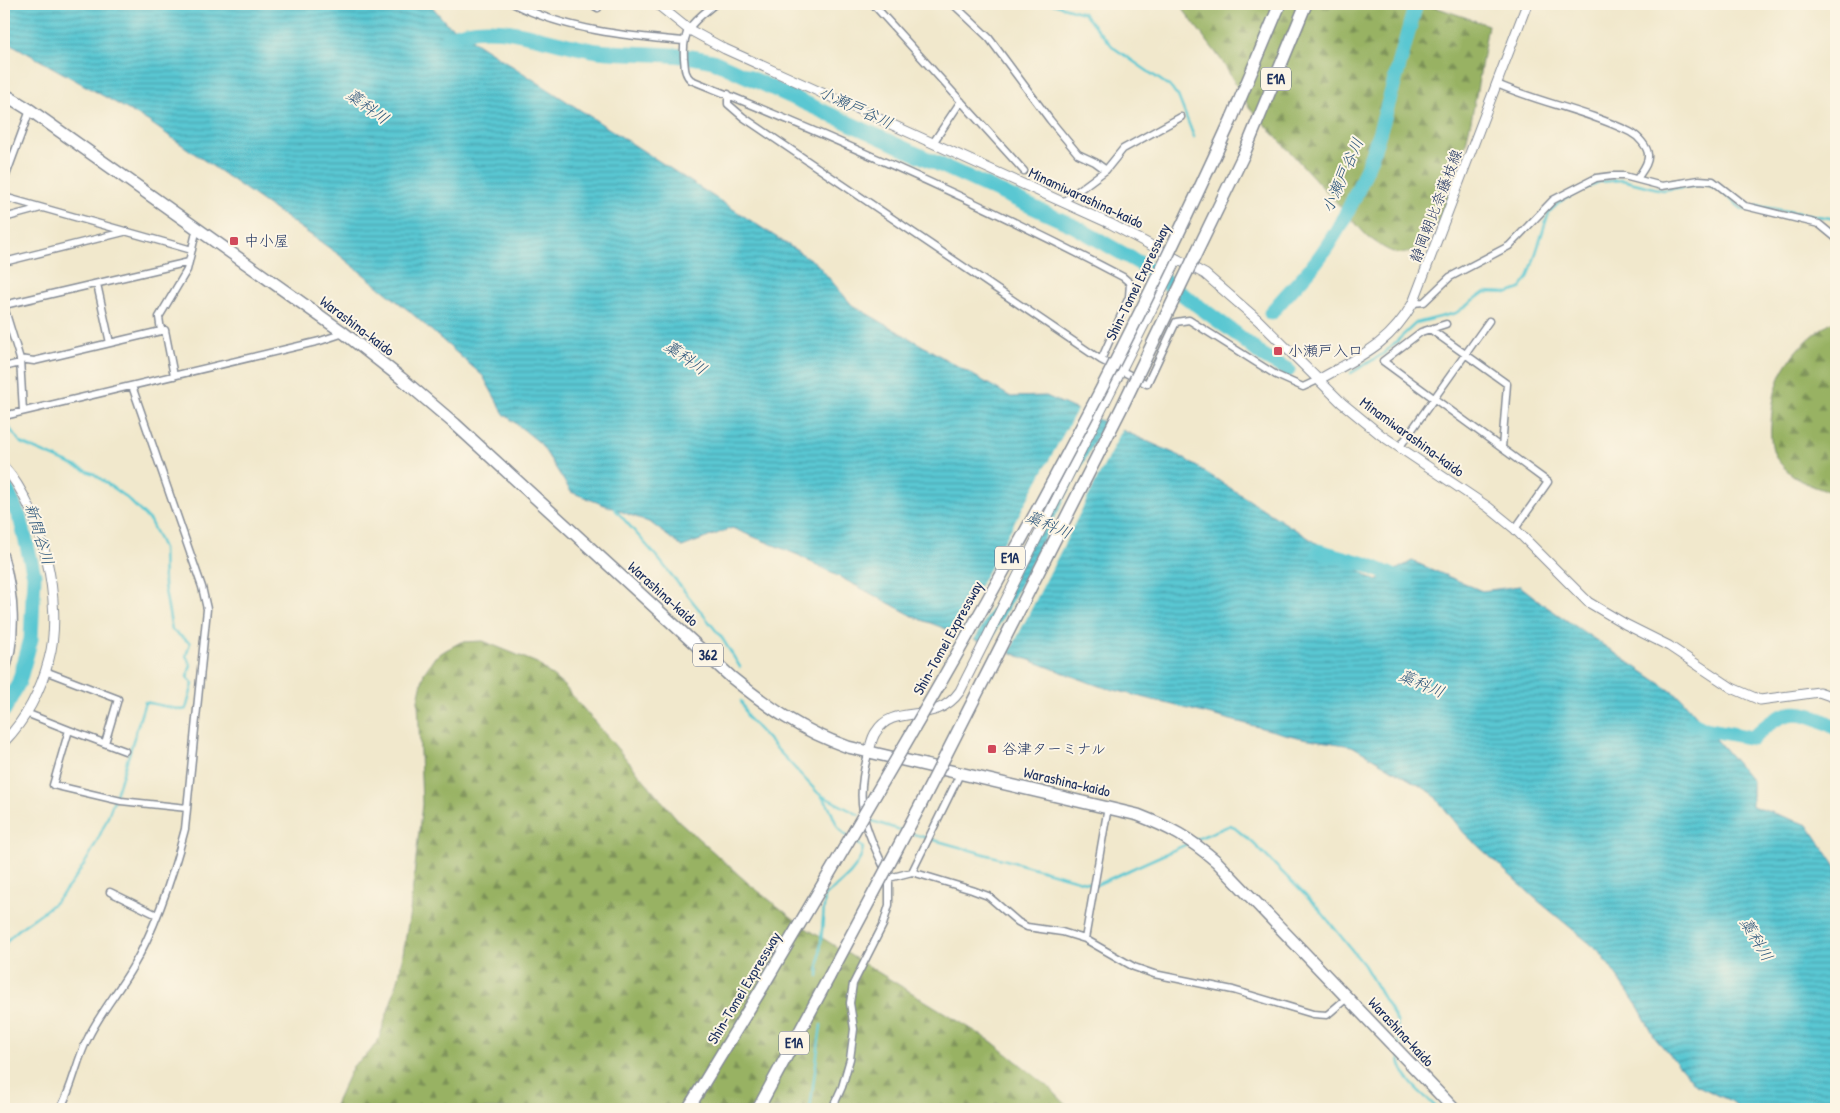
<svg xmlns="http://www.w3.org/2000/svg" width="1840" height="1113" viewBox="0 0 1840 1113" font-family="'Patrick Hand','Klee One',sans-serif">
<defs>
<pattern id="forest-firs" width="22" height="20" patternUnits="userSpaceOnUse" patternTransform="scale(1.25)"><rect width="22" height="20" fill="#98b264"/><path d="M5 1l3.5 6h-7zM16 11l3.5 6h-7z" fill="#7b9156"/></pattern>
<pattern id="water-rules" width="6" height="5" patternUnits="userSpaceOnUse" patternTransform="scale(1.25)"><rect width="6" height="5" fill="#5ac7d2"/><path d="M0 2.5h6" fill="none" stroke="#4aa2ae"/></pattern>
</defs>
<rect width="100%" height="100%" fill="#fcf5e5"/>
<filter id="ink" filterUnits="userSpaceOnUse"><feTurbulence type="fractalNoise" baseFrequency=".02" numOctaves="2"/><feDisplacementMap in="SourceGraphic" scale="10" xChannelSelector="R" yChannelSelector="G"/><feConvolveMatrix kernelMatrix="1 2 1 2 8 2 1 2 1" color-interpolation-filters="sRGB"/></filter>
<filter id="wash" filterUnits="userSpaceOnUse"><feTurbulence type="fractalNoise" baseFrequency=".0096" numOctaves="4" result="noise"/><feDisplacementMap in="SourceGraphic" scale="20" xChannelSelector="R" yChannelSelector="G"/><feGaussianBlur stdDeviation="1.12" result="paint"/><feColorMatrix in="noise" values="0 0 0 0 0 0 0 0 0 0 0 0 0 0 0 0 0 1.4 0 .05"/><feComposite in="paint" operator="in"/></filter>
<g filter="url(#wash)">
<rect width="100%" height="100%" fill="#f1e8cc"/>
<path fill="url(#forest-firs)" stroke="#5a7061" d="M1179,4H1426L1488,25C1479,75 1460,232 1409,252C1395,258 1380,245 1368,237L1249,107L1222,61Z
M1836,320V493C1814,488 1795,481 1780,463C1771,453 1770,437 1771,424C1773,385 1782,363 1811,337C1820,330 1826,324 1836,320Z
M483,641L537,663L565,687L679,821L749,884L804,927L991,1041L1051,1089L1070,1109H333L353,1066L369,1053L379,1039L399,977L410,912L422,804L418,700L424,673L435,657L446,650L461,642Z"/>
<path fill="url(#water-rules)" stroke="#3a7b98" d="M4,4H430L446,23L816,263L852,305L1011,397L1046,396L1180,456L1376,581L1412,561L1482,591L1520,586L1547,607L1680,697L1752,781V806L1808,825L1836,867V1109H1738L1733,1102L1696,1085L1655,1038L1639,1008L1599,951L1537,900L1464,833L1432,793L1352,746L1297,737L1099,686L917,618L798,555L732,528L682,547L651,523L571,492L540,443L504,414L483,376L408,310L338,254L148,121L4,40Z"/>
<path fill="#f1e8cc" d="M1078,408L1097,416L1081,448L973,642L953,634Z
M1106,420L1123,428L1008,655L988,647Z"/>
<g fill="none" stroke-linecap="round" stroke-linejoin="round">
<path stroke="#5ac7d2" stroke-width="2.5" d="M1053,4L1083,13L1114,48L1169,86L1178,96L1194,137
M1757,206L1836,219
M1351,373L1383,354L1416,323L1456,313L1485,292L1509,293L1520,289L1528,278L1549,212L1561,201L1599,182L1622,180L1662,190L1706,184L1717,188L1742,209L1749,210
M4,421L21,443L94,474L128,499L150,521L163,548L164,585L172,630L190,643L186,656L191,665L187,677L193,684L186,709L182,710L145,702C123,770 108,846 57,900C43,915 17,926 5,944
M614,508L657,557L722,638L740,667
M741,701L748,718L818,793
M819,794L859,815
M822,797C834,808 833,828 847,836
M866,819L903,831
M909,833L1096,885L1187,844
M1194,840L1231,825L1253,843L1319,909L1364,965L1397,1021L1399,1045
M818,976L825,896C841,883 860,869 863,848L854,840
M1399,1058C1400,1078 1424,1095 1438,1109
M810,1109L821,1025"/>
<path stroke="#5ac7d2" stroke-width="15" d="M448,38C495,16 550,45 598,51C636,55 675,52 713,61L1074,226L1141,264L1235,333L1263,356L1288,370
M1271,313C1287,293 1307,275 1321,255C1374,181 1391,90 1416,4
M4,484L21,521L34,575L31,639L19,682L4,710
M1318,551L1365,564L1407,582
M1691,722L1705,729L1753,738C1783,707 1800,707 1836,728"/>
</g>
</g>
<g filter="url(#ink)">
<g fill="none" stroke-linecap="round" stroke-linejoin="round">
<defs>
<path id="street" d="M514,4C566,30 626,36 683,41
M591,4L598,8
M715,4C693,22 682,28 684,58C685,67 684,74 691,80C838,139 983,203 1123,277L1130,283L1129,297L1101,360L743,117L728,104V94
M873,4L1024,171
M953,4L989,38L1050,120L1078,154L1095,162L1106,170
M1497,84C1540,103 1588,111 1630,132C1638,136 1648,147 1648,155C1649,164 1641,172 1637,179
M933,143L961,101
M4,181L30,110
M4,197L192,250
M1063,202L1106,170L1123,149L1181,117
M4,218L41,208
M4,262L124,232
M97,284L110,343
M1413,303L1424,302L1450,277L1509,246L1553,200L1596,178L1612,176H1624L1662,186L1699,180L1713,181L1745,206L1819,224L1836,238
M4,305L189,262
M4,307L20,359L23,411
M1446,324L1421,332L1383,361L1548,482L1515,529
M1430,329L1507,384L1502,448
M161,331L159,317L187,270L197,228
M20,359L34,361L165,330L174,376
M1101,360L1147,384L1176,322L1189,320L1276,375L1303,387L1320,379
M4,367L20,363
M4,416L320,341L344,333
M1399,448L1489,321
M4,555C15,593 19,639 4,676
M45,671L118,699L105,743
M26,713L69,730L53,785L121,801L187,808
M69,730L125,751
M869,751C852,806 866,829 889,878L912,872L972,890L988,896L1018,922L1027,927L1062,932L1085,939L1134,967L1154,974L1233,990L1313,1014L1327,1015L1348,997
M912,872L961,772
M110,892L157,915
M1085,939L1108,807
M60,1109C73,1087 76,1061 88,1038C100,1013 118,992 132,968C157,926 173,875 185,829L207,609L202,587L132,386
M832,1109L842,1087L850,1059L854,1029L850,1003L853,984L883,925L889,905V878"/>
<path id="secondary" d="M657,4L688,29L725,49L1111,224L1205,274L1258,320L1342,403L1381,435L1488,507L1515,529L1588,602L1625,624L1669,646L1732,688L1760,700L1819,692L1836,698
M1320,379C1360,356 1389,345 1413,303L1527,4
M4,467C42,509 64,604 49,659C41,690 26,719 4,742
M869,751C871,745 872,737 876,732C894,702 935,727 960,691L1177,259"/>
<path id="highway" d="M4,94L30,110L344,333L401,378L455,424L731,677C771,709 800,730 848,747L1138,815C1171,828 1189,838 1216,861L1454,1109
M1232,118L1280,4
M1244,154L1306,4
M688,1109L763,986
M758,1109L829,977"/>
</defs>
<use href="#street" stroke="#868c95" stroke-width="9"/>
<use href="#secondary" stroke="#868c95" stroke-width="11"/>
<use href="#highway" stroke="#868c95" stroke-width="14"/>
<use href="#street" stroke="#fff" stroke-width="6"/>
<use href="#secondary" stroke="#fff" stroke-width="9"/>
<use href="#highway" stroke="#fff" stroke-width="11"/>
<defs>
<path id="highway-bridge" d="M829,977L919,808L1121,409L1244,154
M763,986C869,806 976,627 1073,443C1130,336 1182,228 1232,118"/>
</defs>
<use href="#highway-bridge" stroke="#868c95" stroke-width="14" stroke-linecap="butt"/>
<use href="#highway-bridge" stroke="#fff" stroke-width="11"/>
</g>
</g>
<g fill="#d1495b" stroke="#fcf5e5" stroke-width="2">
<rect x="229" y="236" width="10" height="10" rx="2.5"/>
<rect x="1273" y="346" width="10" height="10" rx="2.5"/>
<rect x="987" y="744" width="10" height="10" rx="2.5"/>
</g>
<g text-anchor="middle" stroke-width="4" stroke-linejoin="round" paint-order="stroke">
<g fill="#fcf5e5" stroke="#5e6a86" stroke-width="1">
<rect x="1261" y="67.5" width="30" height="23" rx="4"/>
<rect x="995" y="546.5" width="30" height="23" rx="4"/>
<rect x="693" y="643.5" width="30" height="23" rx="4"/>
<rect x="779" y="1031.5" width="30" height="23" rx="4"/>
</g>
<g font-size="14" font-weight="bold" fill="#1b2f5e">
<text x="1276" y="84">E1A</text>
<text x="1010" y="563">E1A</text>
<text x="708" y="660">362</text>
<text x="794" y="1048">E1A</text>
</g>
<g font-size="15" fill="#1b2f5e" stroke="#fcf5e5">
<text transform="translate(1086 198) rotate(25)" y="5">Minamiwarashina-kaido</text>
<text transform="translate(1436 206) rotate(-69)" y="5">静岡朝比奈藤枝線</text>
<text transform="translate(1138 282) rotate(-64)" y="5">Shin-Tomei Expressway</text>
<text transform="translate(357 326) rotate(37)" y="5">Warashina-kaido</text>
<text transform="translate(1412 437) rotate(36)" y="5">Minamiwarashina-kaido</text>
<text transform="translate(663 594) rotate(42)" y="5">Warashina-kaido</text>
<text transform="translate(948 638) rotate(-61)" y="5">Shin-Tomei Expressway</text>
<text transform="translate(1067 782) rotate(13)" y="5">Warashina-kaido</text>
<text transform="translate(744 988) rotate(-59)" y="5">Shin-Tomei Expressway</text>
<text transform="translate(1401 1032) rotate(47)" y="5">Warashina-kaido</text>
</g>
<g font-size="15" fill="#1b2f5e" stroke="#fcf5e5" text-anchor="start">
<text x="244" y="246">中小屋</text>
<text x="1288" y="356">小瀬戸入口</text>
<text x="1002" y="754">谷津ターミナル</text>
</g>
<g font-size="16" font-style="italic" fill="#2b557b" stroke="#fcf5e5">
<text transform="translate(368 106) rotate(36)" y="6">藁科川</text>
<text transform="translate(856 107) rotate(25)" y="6">小瀬戸谷川</text>
<text transform="translate(1342 175) rotate(-66)" y="6">小瀬戸谷川</text>
<text transform="translate(686 357) rotate(35)" y="6">藁科川</text>
<text transform="translate(1049 524) rotate(23)" y="6">藁科川</text>
<text transform="translate(40 534) rotate(73)" y="6">新間谷川</text>
<text transform="translate(1422 683) rotate(23)" y="6">藁科川</text>
<text transform="translate(1757 939) rotate(59)" y="6">藁科川</text>
</g>
</g>
<rect width="1840" height="1113" fill="none" stroke="#fcf5e5" stroke-width="20"/>
</svg>
